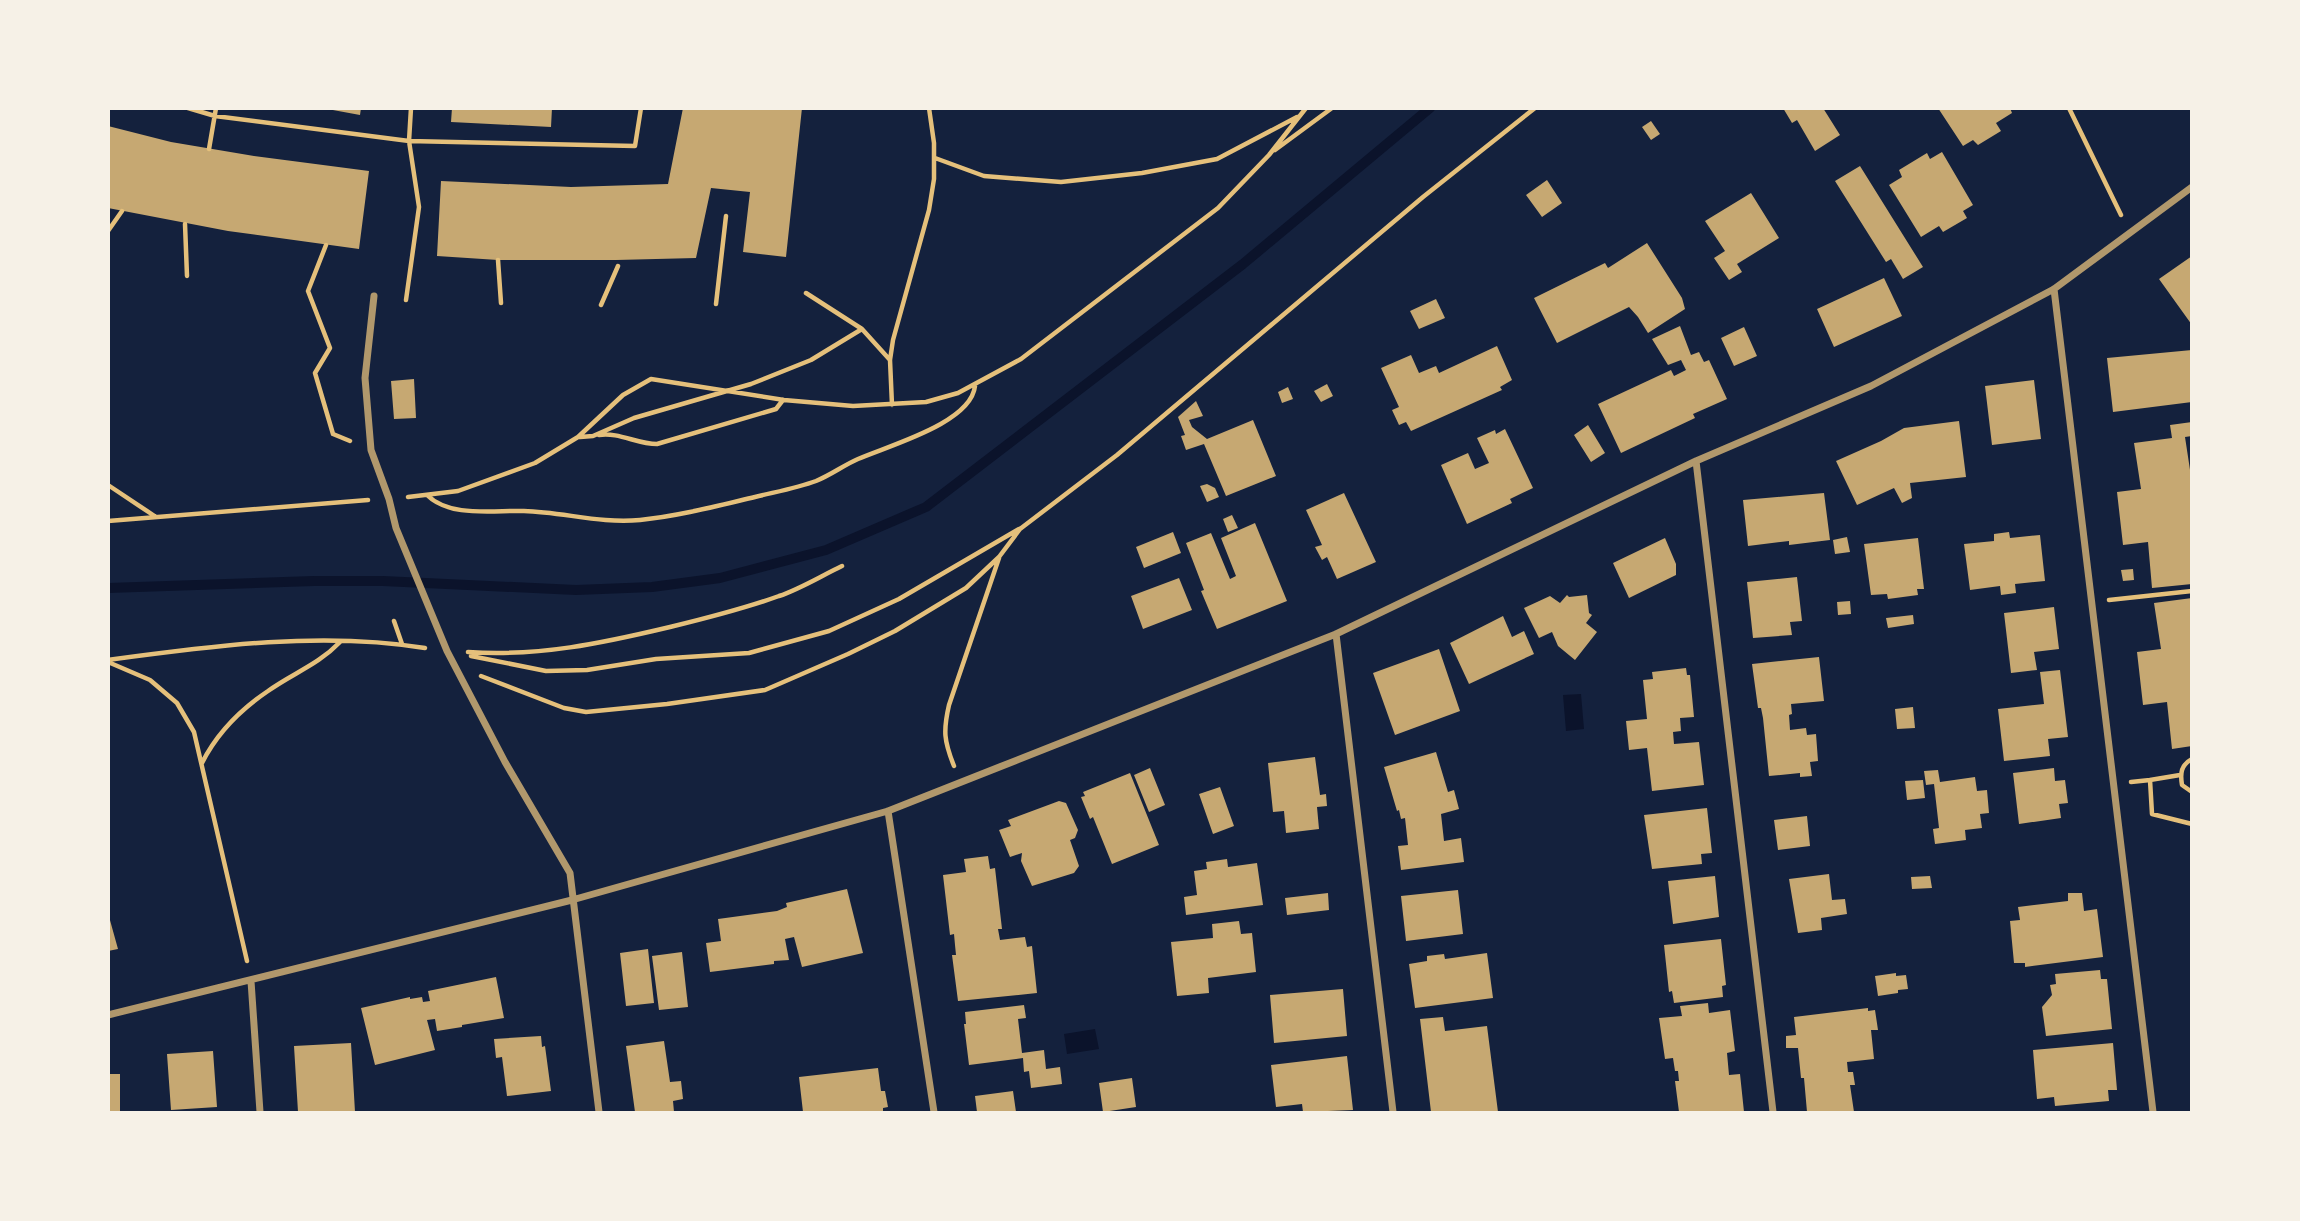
<svg xmlns="http://www.w3.org/2000/svg" width="2300" height="1221" viewBox="0 0 2300 1221" font-family="Jost,sans-serif">
<rect width="100%" height="100%" fill="#14213d"/>
<path fill="#0b132b" d="M1581,694L1584,729L1566,731L1563,695Z
M1095,1029L1099,1049L1067,1054L1064,1034Z"/>
<g fill="none" stroke-linecap="round" stroke-linejoin="round">
<path stroke="#0b132b" stroke-width="10" d="M108,588L314,581H383L576,590L652,587L720,578L826,550L926,507L1243,264L1430,108"/>
</g>
<path fill="#c6a872" d="M322,108H361L360,115Z
M452,108H552L551,127L451,122Z
M683,108H802L786,257L743,252L750,192L711,188L696,258L616,260H498L437,256L441,181L571,187L668,184Z
M1783,108H1823L1840,135L1815,151L1797,120L1792,123Z
M1938,108H2010L2012,113L1996,123L2001,131L1978,145L1973,140L1963,146Z
M1651,121L1660,134L1651,140L1642,127Z
M108,126L171,142L254,156L369,171L359,249L228,231L108,208Z
M1942,152L1973,205L1963,211L1967,218L1943,232L1939,226L1921,237L1889,185L1902,177L1899,170L1927,153L1930,159Z
M1860,166L1923,267L1903,279L1891,259L1886,262L1835,181Z
M1547,180L1562,203L1542,217L1526,195Z
M1751,193L1779,238L1737,264L1742,272L1729,280L1714,258L1725,251L1705,221Z
M1647,243L1682,298L1685,309L1648,333L1638,317L1629,307L1557,343L1534,298L1605,263L1608,268Z
M2192,256V325L2159,279Z
M1884,278L1902,316L1834,347L1817,309Z
M1436,299L1445,318L1419,329L1410,311Z
M1680,326L1691,355L1699,352L1704,362L1709,360L1727,399L1693,414L1695,418L1621,453L1598,404L1671,370L1674,376L1686,370L1681,360L1668,365L1652,339Z
M1744,327L1757,356L1734,366L1721,338Z
M1497,346L1512,380L1500,387L1502,390L1411,431L1406,422L1399,425L1392,410L1399,407L1381,368L1411,355L1419,373L1436,366L1439,373Z
M2192,350V402L2113,412L2107,358Z
M414,379L416,418L394,419L391,381Z
M2034,380L2041,439L1992,445L1985,386Z
M1327,384L1333,396L1321,402L1314,391Z
M1288,387L1293,399L1282,403L1278,392Z
M1196,401L1203,416L1189,420L1192,427L1207,439L1253,420L1276,476L1226,496L1204,444L1186,450L1181,436L1185,435L1178,417Z
M1959,421L1966,477L1910,483L1912,498L1902,503L1894,488L1857,505L1836,461L1881,441L1904,428Z
M2192,422V436L2185,437L2192,483V584L2152,588L2148,542L2123,545L2117,492L2141,489L2134,443L2172,438L2170,425Z
M1588,425L1605,453L1591,462L1574,435Z
M1505,429L1533,488L1510,499L1512,503L1467,524L1441,465L1468,453L1475,469L1489,463L1477,438L1495,430L1496,434Z
M1207,484L1215,488L1219,497L1207,502L1200,486Z
M1344,493L1376,562L1337,579L1327,557L1322,560L1315,547L1322,545L1306,510Z
M1824,493L1830,540L1789,545V541L1748,546L1743,500Z
M1232,515L1238,528L1228,532L1223,519Z
M1255,523L1287,601L1217,629L1201,591L1204,590L1186,543L1211,533L1230,579L1236,576L1221,538Z
M1173,532L1181,553L1144,568L1136,547Z
M2009,532L2010,538L2040,535L2045,581L2015,584L2016,593L2001,595L2000,586L1970,590L1964,544L1994,541V534Z
M1847,537L1850,552L1835,554L1833,540Z
M1665,538L1676,564V575L1629,598L1613,563Z
M1918,538L1924,589H1917L1918,595L1888,599L1887,594L1871,595L1864,544Z
M2133,569L2134,580L2123,581L2121,570Z
M1797,577L1802,621L1790,622L1792,635L1753,638L1747,582Z
M1179,578L1192,610L1143,629L1131,596Z
M1567,595L1569,597L1587,595L1589,613L1592,615L1586,623L1597,632L1575,660L1558,646L1552,632L1539,638L1524,608L1550,596L1560,603Z
M2192,598V746L2172,749L2167,702L2143,705L2137,652L2161,649L2154,603Z
M1850,601L1851,614L1838,615L1837,602Z
M2054,607L2059,649L2034,652L2037,670L2011,673L2004,613Z
M1913,615L1914,624L1888,628L1886,618Z
M1503,616L1512,637L1524,631L1534,654L1469,684L1450,643Z
M1439,649L1460,711L1395,735L1373,673Z
M1819,657L1824,701L1791,704L1792,714L1789,715L1790,730L1806,728L1807,735L1816,734L1818,761L1810,762L1812,776L1800,777V773L1769,776L1763,718L1761,708H1758L1752,664Z
M1686,668L1687,675H1690L1694,717L1680,718L1681,731L1673,732L1674,744L1699,742L1704,785L1652,791L1647,748L1629,750L1626,721L1647,719L1643,680L1653,679L1652,672Z
M2060,670L2068,737L2048,739L2050,756L2004,761L1998,709L2044,704L2040,672Z
M1913,707L1915,728L1897,729L1895,709Z
M1436,752L1448,792L1454,790L1459,809L1441,814L1444,841L1461,838L1464,862L1401,870L1398,846L1408,845L1405,818L1401,819L1399,810L1397,811L1384,767Z
M1315,757L1320,795L1326,794L1327,806L1317,807L1319,829L1286,833L1284,811L1273,812L1268,763Z
M1150,768L1165,805L1149,812L1134,775Z
M2054,768L2055,781L2065,780L2068,803L2059,804L2061,818L2019,824L2013,773Z
M1938,770L1940,782L1975,777L1977,791L1987,790L1989,813L1980,814L1982,828L1965,830L1966,840L1935,844L1933,829L1939,828L1934,784L1926,785L1924,771Z
M1130,773L1159,845L1112,864L1093,817L1090,819L1081,797L1085,796L1083,792Z
M1923,780L1925,798L1907,800L1905,781Z
M1220,787L1234,826L1213,834L1199,794Z
M1059,801L1066,803L1078,830L1075,838L1070,840L1079,866L1074,873L1032,886L1021,861L1022,853L1010,857L999,830L1011,826L1008,820Z
M1707,808L1712,853L1701,854L1702,864L1652,869L1644,815Z
M1807,816L1810,846L1778,850L1774,820Z
M988,856L990,869L995,868L1002,929H998L1000,940L1025,937L1027,947L1032,946L1037,993L958,1001L952,955H956L955,945L954,934L950,935L943,875L966,872L964,859Z
M1227,859L1228,867L1257,863L1263,905L1186,915L1184,897L1197,895L1194,871L1207,869L1206,862Z
M1829,874L1832,900L1845,899L1847,914L1821,918L1822,930L1798,933L1789,879Z
M1715,876L1719,917L1673,924L1668,881Z
M1930,876L1932,888L1912,889L1911,877Z
M847,889L863,953L802,967L794,937L785,939L789,960L774,961V964L710,972L706,943L721,941L718,919L777,911L787,907L786,903Z
M1458,890L1463,934L1406,941L1401,896Z
M1328,893L1329,910L1287,915L1285,898Z
M2068,893H2082L2084,911L2097,909L2103,957L2025,967V963H2014L2010,921L2020,920L2018,907L2068,901Z
M108,913L118,949L108,951Z
M1239,921L1241,934L1252,933L1256,972L1208,978L1209,993L1177,996L1171,942L1213,938L1212,924Z
M1721,939L1726,985L1722,986L1723,997L1674,1003L1672,991L1669,992L1664,945Z
M648,949L654,1003L626,1006L620,953Z
M682,952L688,1007L659,1010L652,956Z
M1487,953L1493,998L1415,1008L1409,964L1427,961V956L1444,954L1445,959Z
M2100,970L2101,979H2107L2112,1029L2046,1036L2042,1007L2052,995L2050,985L2056,984L2055,974Z
M1896,973V976L1906,975L1908,989L1898,990V993L1878,996L1875,976Z
M496,977L504,1018L462,1025V1027L437,1031L435,1019L427,1020L435,1050L375,1065L361,1008L410,997V999L422,997L423,1002L430,1001L428,991Z
M1343,989L1347,1036L1274,1043L1270,995Z
M1708,1003L1709,1013L1730,1010L1735,1051L1727,1053L1729,1075L1740,1074L1744,1112H1679L1675,1081H1679L1678,1071H1675L1673,1058L1665,1059L1659,1018L1682,1016L1680,1006Z
M1024,1005L1026,1018L1018,1019L1022,1053L1044,1050L1046,1069L1060,1067L1062,1084L1031,1088L1029,1071L1024,1072L1023,1058L969,1065L964,1024H966L965,1012Z
M1868,1008V1011L1875,1010L1878,1030H1871L1874,1059L1847,1062L1848,1072H1853L1855,1085H1850L1854,1112H1807L1804,1078H1801L1798,1048H1786V1036L1796,1035L1794,1017Z
M1443,1017L1445,1031L1487,1026L1498,1112H1431L1420,1019Z
M541,1036L542,1047L545,1046L551,1091L507,1096L502,1057L496,1058L494,1039Z
M664,1041L670,1082L681,1081L683,1099L673,1101L674,1112H635L626,1046Z
M351,1043L355,1112H298L294,1046Z
M2113,1043L2117,1090H2108L2109,1101L2055,1106L2054,1097L2037,1099L2033,1050Z
M213,1051L217,1107L171,1110L167,1054Z
M1347,1056L1353,1110L1303,1112L1302,1104L1276,1107L1271,1065Z
M878,1068L881,1091H885L888,1107L883,1108V1112H803L799,1077Z
M108,1074H120V1112H108Z
M1132,1078L1136,1107L1103,1112L1099,1083Z
M1013,1091L1016,1112H977L975,1096Z"/>
<g fill="none" stroke-linecap="round" stroke-linejoin="round">
<path stroke="#e5c07b" stroke-width="4.5" d="M188,108L215,116L409,141L635,146L641,108
M2069,108L2121,215
M209,149L216,108
M1275,150L1332,108
M935,158L984,176L1061,182L1142,173L1217,159L1297,117
M185,224L187,276
M108,231L122,211
M326,245L308,291L330,348L315,373L333,434L350,441
M498,260L501,303
M806,293L862,329L890,360
M406,300L419,207L409,141L411,108
M716,304L726,216
M601,305L618,266
M892,405L890,360L893,340L929,210L934,179V143L929,108
M599,435C619,432 637,444 657,444L776,409L783,400
M580,437L593,436L634,418L751,384L811,360L862,329
M108,485L156,517
M427,495C450,518 494,510 524,511C563,512 601,524 640,520C679,516 717,506 755,497C775,492 797,488 816,481C831,475 844,465 858,459C890,445 971,423 975,386
M408,497L458,491L535,463L578,437L623,395L651,379L784,400L853,406L926,402L958,393L1021,359L1218,208L1269,155L1306,108
M108,521L368,500
M2109,600L2192,591
M394,621L402,644
M468,652C538,657 603,643 670,627C707,618 743,609 779,596C800,589 821,576 842,566
M471,656L546,671L587,670L656,659L749,653L829,631L899,599L1019,529
M108,660C212,646 321,631 425,648
M108,662L150,680L177,703L194,732L247,961
M481,676L564,708L586,712L667,704L765,690L848,654L895,631L966,588L999,557L1020,529L1117,455L1423,197L1535,108
M2192,759C2181,765 2180,773 2182,785L2192,792
M202,763C217,733 240,710 268,691C293,673 318,665 340,642
M954,766C944,741 943,731 949,705L999,558
M2150,780L2180,775
M2131,782L2150,780L2152,814L2192,824"/>
<path stroke="#b1986c" stroke-width="7" d="M2054,289L2153,1112
M374,296L365,378L371,450L389,499L396,528L447,651L505,762L570,873L599,1112
M1696,461L1773,1112
M1336,634L1393,1112
M888,811L934,1112
M251,981L260,1112
M108,1015L572,900L888,811L1336,634L1696,461L1871,386L2054,289L2192,187"/>
</g>
<rect width="2300" height="1221" fill="none" stroke="#f6f1e7" stroke-width="220"/>
</svg>
